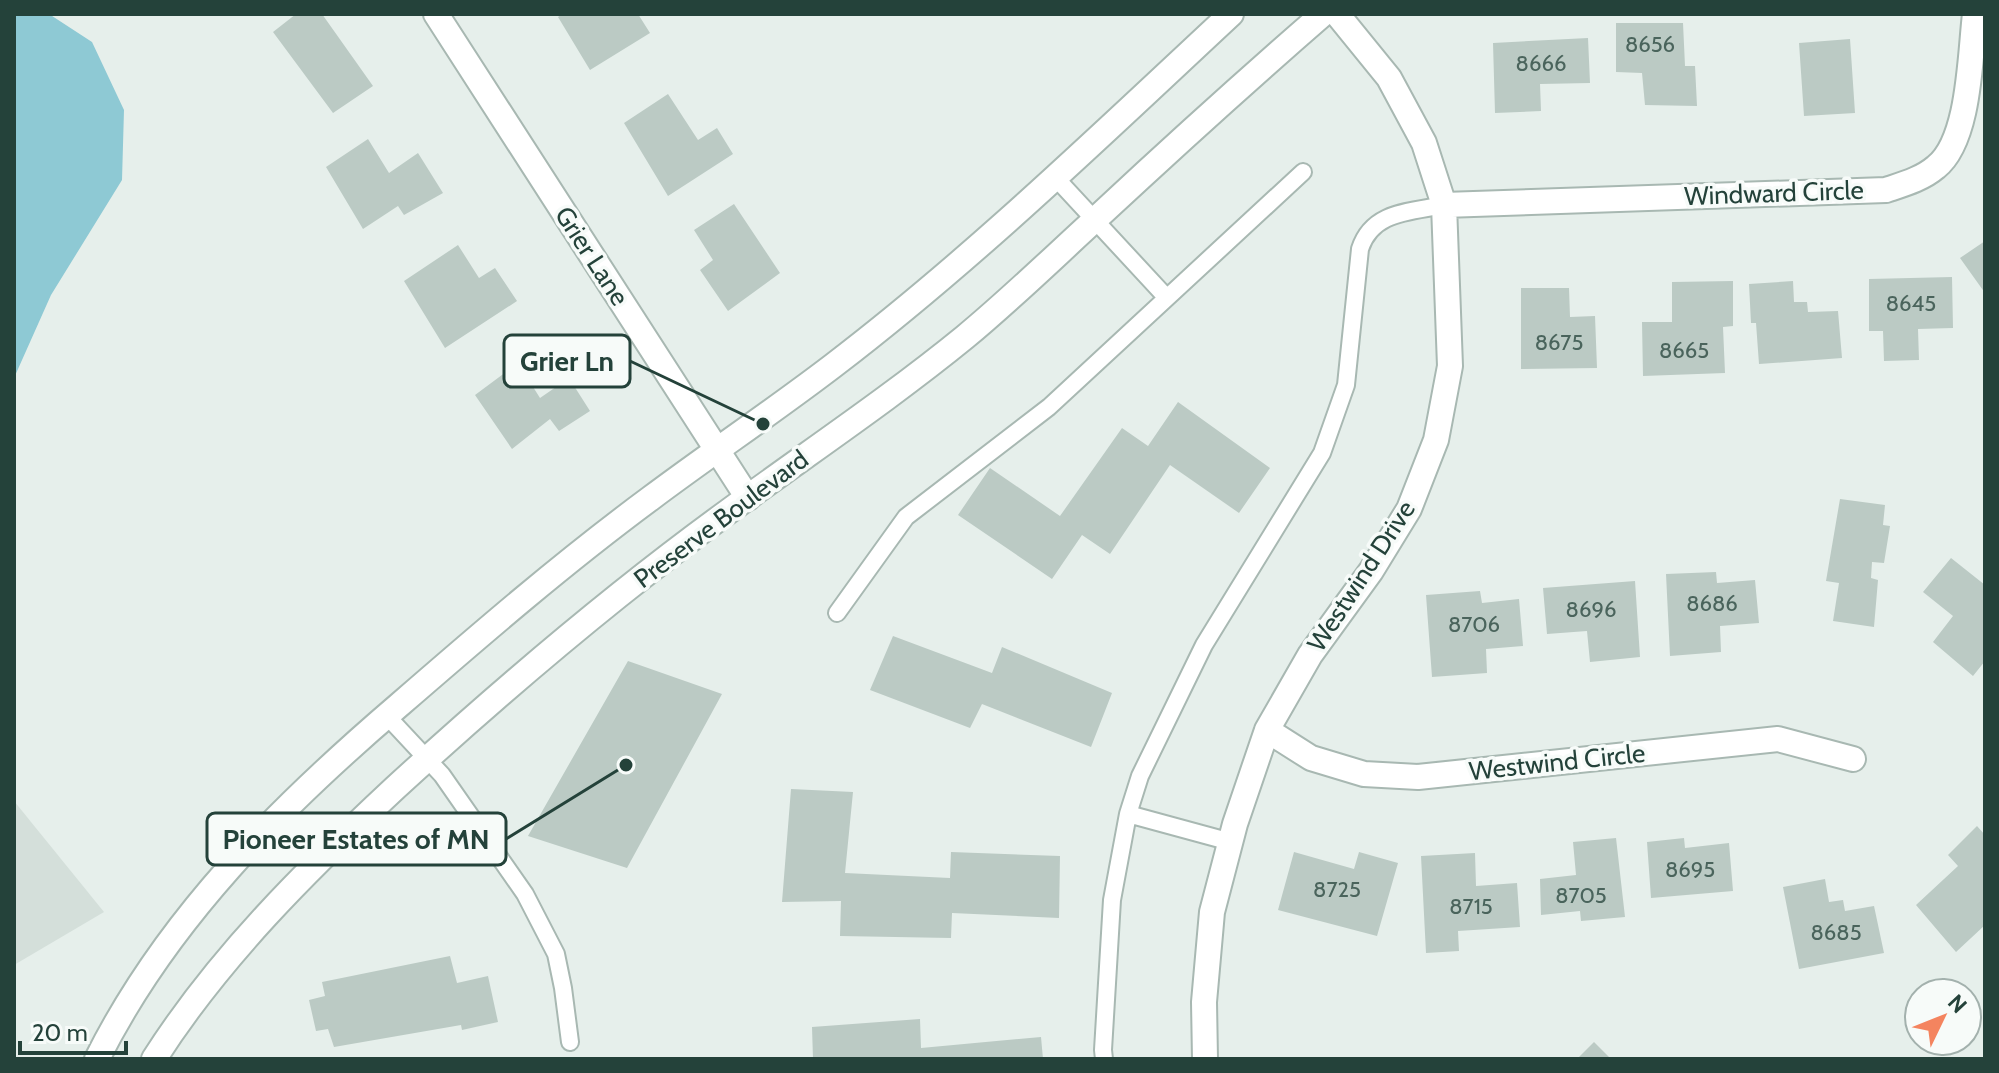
<svg xmlns="http://www.w3.org/2000/svg" width="1999" height="1073" viewBox="0 0 1999 1073" font-family="Cabin,sans-serif">
<rect width="100%" height="100%" fill="#e6efeb"/>
<path fill="#d4dfda" d="M14,801L104,912L14,965Z"/>
<path fill="#8ec9d4" d="M14,14H49L92,42L124,110L122,180L51,295L14,378Z"/>
<path fill="#bbcac4" d="M296,14H322L373,86L333,113L273,32Z
M562,14H638L650,33L590,70L558,17Z
M1616,23H1683L1685,66H1695L1697,106L1645,105L1642,73L1616,72Z
M1588,38L1590,83L1540,84L1541,111L1495,113L1493,43Z
M1850,39L1855,113L1804,116L1799,43Z
M668,94L698,140L717,128L733,154L668,196L624,123Z
M368,139L389,173L418,153L443,193L404,215L398,206L363,229L326,167Z
M734,204L780,273L728,311L700,270L713,260L694,230Z
M1985,241V293L1960,258Z
M458,245L479,278L495,268L517,301L445,348L404,281Z
M1952,277L1953,328L1918,329L1919,360L1884,361L1883,331H1869V279Z
M1733,281V326L1723,327L1725,373L1643,376L1642,322H1672V282Z
M1793,281L1794,302H1807L1808,312L1838,311L1842,358L1759,364L1756,323H1751L1749,284Z
M1521,288H1569L1570,317L1595,316L1597,368L1521,369Z
M518,363L540,398L569,378L590,411L559,431L550,419L512,449L475,395Z
M1178,402L1270,468L1239,513L1170,465L1110,554L1082,535L1052,579L958,515L990,468L1060,516L1122,428L1148,446Z
M1840,499L1885,505L1883,525L1890,526L1884,563L1872,562L1871,578L1878,580L1874,627L1833,621L1839,583L1826,581Z
M1951,558L1985,585V661L1973,676L1933,642L1953,616L1923,592Z
M1716,572L1717,583L1755,580L1759,623L1720,626L1721,652L1670,656L1666,574Z
M1635,581L1640,657L1590,662L1587,631L1547,634L1543,588Z
M1480,591L1482,603L1519,599L1523,646L1486,649L1487,673L1432,677L1426,595Z
M893,636L992,673L1002,647L1112,693L1091,747L982,704L970,728L870,690Z
M628,661L722,694L627,868L528,836Z
M791,789L853,792L845,873L950,878L951,852L1060,856L1059,918L952,913L951,938L840,936L841,901L782,902Z
M1977,826L1985,835V925L1956,952L1916,905L1958,866L1948,855Z
M1616,838L1625,917L1581,921L1580,911L1541,915L1540,879L1576,875L1573,842Z
M1684,838L1685,848L1729,843L1733,891L1651,898L1647,842Z
M1294,852L1354,869L1359,852L1398,863L1377,936L1278,910Z
M1475,853L1476,886L1517,883L1520,927L1458,931L1459,951L1426,953L1421,856Z
M1825,879L1829,902L1843,900L1845,911L1874,906L1884,953L1799,969L1783,887Z
M450,956L457,983L488,976L498,1022L462,1030L461,1025L334,1047L328,1029L316,1031L309,1000L325,996L322,982Z
M920,1019L921,1048L1041,1037L1043,1059H813L812,1027Z
M1594,1042L1611,1059H1577Z"/>
<g fill="none" stroke-linecap="round" stroke-linejoin="round">
<defs>
<path id="service" d="M1054,176L1167,298
M837,613L906,517L1049,407L1303,172
M386,715L442,775L525,894L556,954L563,988L570,1042
M1231,842L1128,814L1140,776L1204,645L1322,453L1346,385L1360,249C1372,211 1410,212 1444,205
M1104,1059L1103,1050L1112,900L1128,814"/>
<path id="minor" d="M436,14L748,498
M1444,205L1886,190C1904,184 1922,179 1936,167C1970,140 1970,55 1975,14
M1267,730L1311,758L1364,774L1418,777L1778,739L1853,759
M1205,1059L1204,1002L1212,912L1235,824L1267,730L1310,655L1371,571L1409,509L1436,440L1450,366L1444,205L1424,143L1389,78L1337,14"/>
<path id="tertiary" d="M97,1059C167,919 280,807 398,706C481,634 563,563 651,498C711,453 774,411 834,365C974,258 1102,134 1231,14
M154,1059C219,957 307,870 395,788C502,690 612,596 729,511C808,453 889,399 965,337C1011,299 1055,256 1100,215C1173,147 1247,80 1323,14"/>
</defs>
<use href="#service" stroke="#a8b8b2" stroke-width="20"/>
<use href="#minor" stroke="#a8b8b2" stroke-width="28"/>
<use href="#tertiary" stroke="#a8b8b2" stroke-width="28"/>
<use href="#service" stroke="#fff" stroke-width="16"/>
<use href="#minor" stroke="#fff" stroke-width="24"/>
<use href="#tertiary" stroke="#fff" stroke-width="24"/>
</g>
<g text-anchor="middle" stroke-width="7" stroke-linejoin="round" paint-order="stroke">
<g font-size="22" fill="#4a645c">
<text x="1650" y="52">8656</text>
<text x="1541" y="71">8666</text>
<text x="1911" y="311">8645</text>
<text x="1559" y="350">8675</text>
<text x="1684" y="358">8665</text>
<text x="1712" y="611">8686</text>
<text x="1591" y="617">8696</text>
<text x="1474" y="632">8706</text>
<text x="1690" y="877">8695</text>
<text x="1337" y="897">8725</text>
<text x="1581" y="903">8705</text>
<text x="1471" y="914">8715</text>
<text x="1836" y="940">8685</text>
</g>
<g font-size="26" fill="#24423a" stroke="#f7fbf9">
<text transform="translate(1774 193) rotate(-2)" y="9">Windward Circle</text>
<text transform="translate(592 256) rotate(57)" y="9">Grier Lane</text>
<text transform="translate(721 519) rotate(-37)" y="9">Preserve Boulevard</text>
<text transform="translate(1361 576) rotate(-57)" y="9">Westwind Drive</text>
<text transform="translate(1557 762) rotate(-6)" y="9">Westwind Circle</text>
</g>
</g>
<path fill="none" stroke="#24423a" stroke-width="3" d="M763 424L630 361M626 765L506 839"/>
<g fill="#24423a" stroke="#f7fbf9" stroke-width="3">
<circle cx="763" cy="424" r="8"/>
<circle cx="626" cy="765" r="8"/>
</g>
<g fill="#f7fbf9" stroke="#24423a" stroke-width="3">
<rect x="504" y="335" width="126" height="52" rx="8"/>
<rect x="207" y="813" width="299" height="52" rx="8"/>
</g>
<g font-size="28" text-anchor="middle" font-weight="bold" fill="#24423a">
<text x="567" y="371">Grier Ln</text>
<text x="356" y="849">Pioneer Estates of MN</text>
</g>
<rect width="1999" height="1073" fill="none" stroke="#24423a" stroke-width="32"/>
<g transform="translate(1943 1017) rotate(47)"><circle r="38" fill="#f7fbf9" stroke="#a3b1ad" stroke-width="2"/>
<path d="M0-6L14 30L0 20L-14 30Z" fill="#f4845f"/>
<text y="-12" font-size="22" font-weight="bold" text-anchor="middle" fill="#24423a">N</text>
</g>
<path d="M20 1041v12h106v-12" fill="none" stroke="#24423a" stroke-width="4"/>
<text x="32" y="1041" font-size="24" fill="#24423a" stroke="#f7fbf9" stroke-width="6" paint-order="stroke">20 m</text>
</svg>
